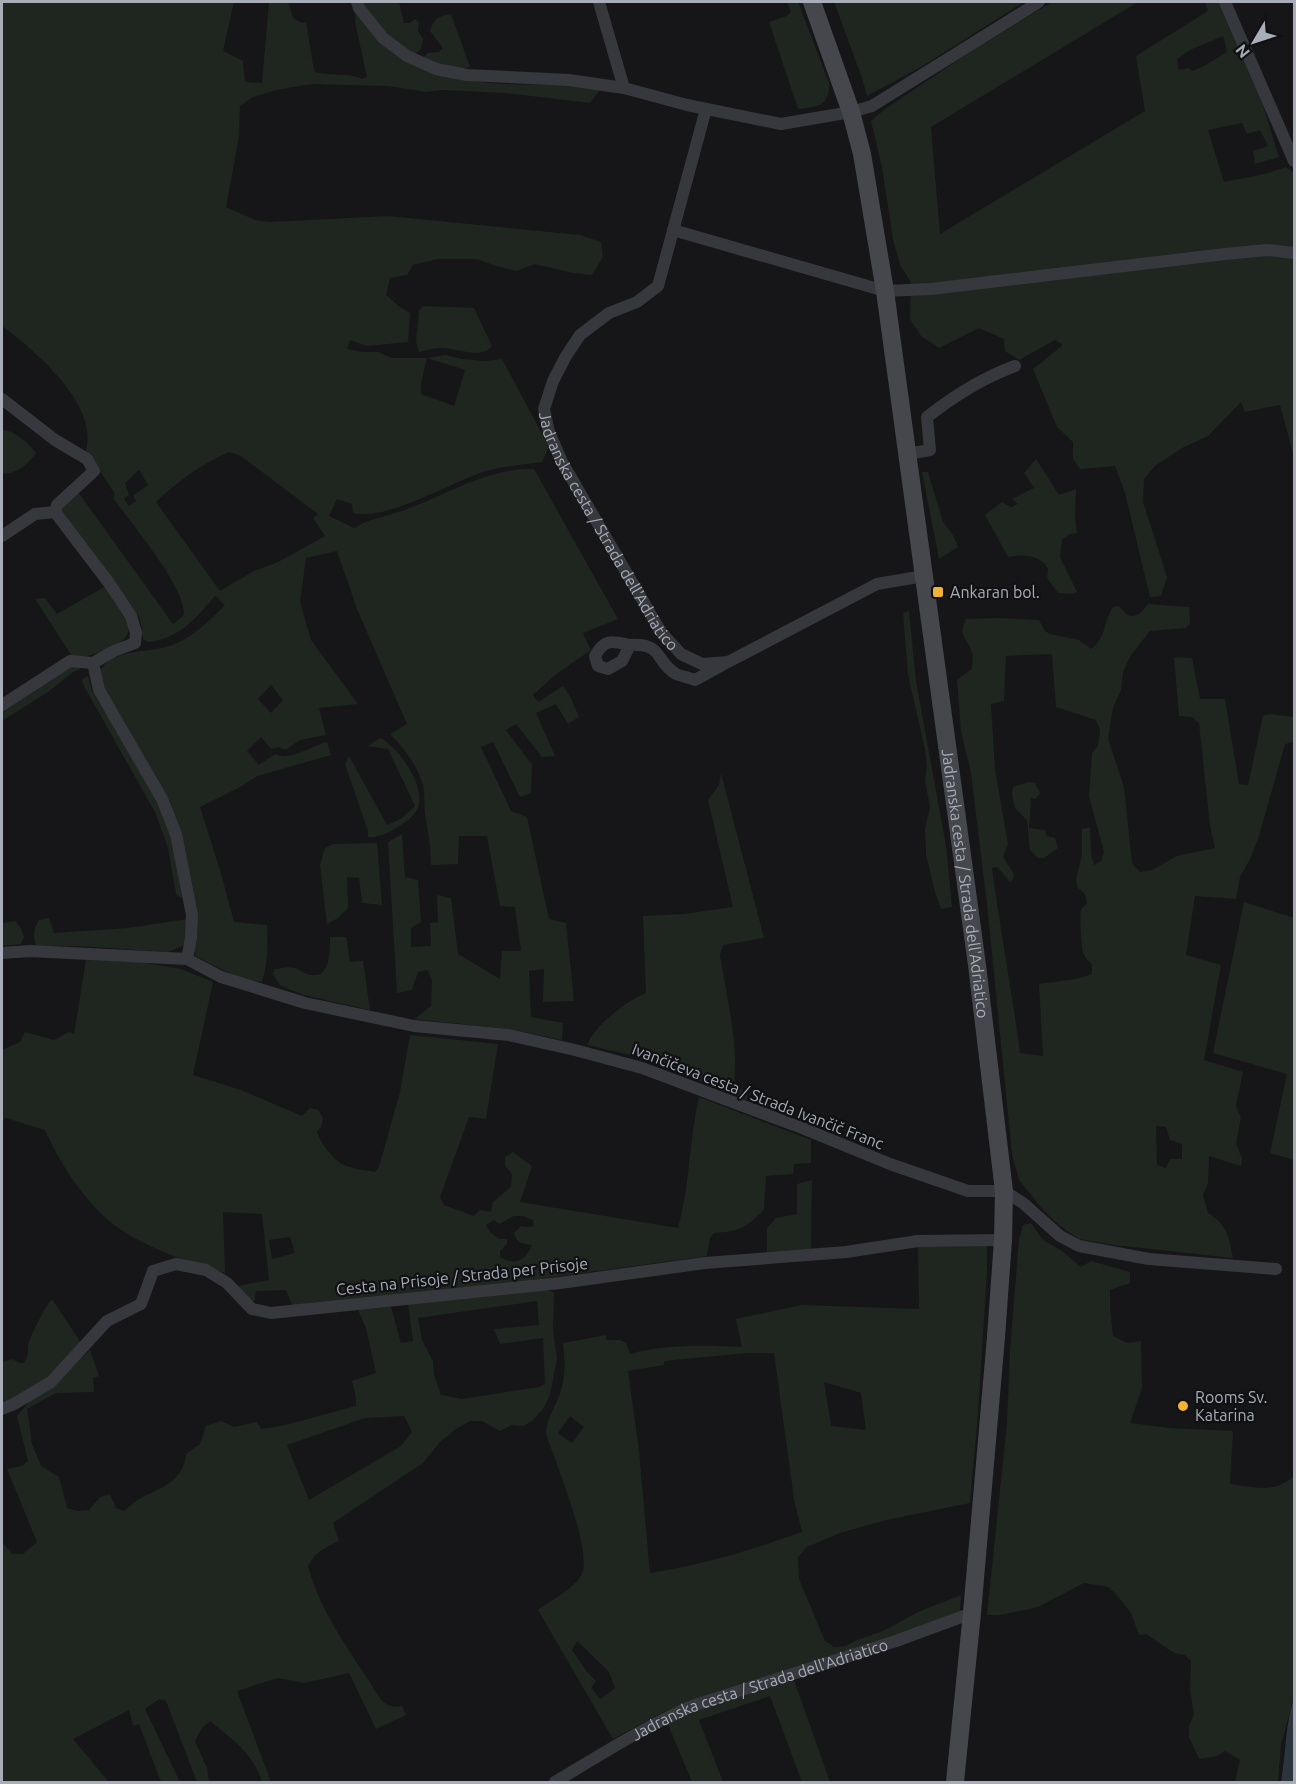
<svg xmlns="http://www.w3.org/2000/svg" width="1296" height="1784" viewBox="0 0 1296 1784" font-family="Ubuntu,sans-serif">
<rect width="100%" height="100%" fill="#161618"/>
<path fill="#1e261f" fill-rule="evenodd" d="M2,2H234L223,51L243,61L245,82L262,83L269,2H288L293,18L302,23L306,22L314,71C330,78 347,71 362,79L367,77L355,22L356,11C411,101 513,80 602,87L590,103L506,93L442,90L426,92L388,86L312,84L276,90L253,97L240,106L239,136L226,207L255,220L270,222L388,216L580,235L601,242L603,257L592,275L573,273L535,264L516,271L496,266L477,259H437L413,265L407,275L390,278L386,295L400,307L410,313L408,342L367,346L350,340L347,349L362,352H378L392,358H427L446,355L462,359L485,361L502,359L549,447L542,462C522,465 502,466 483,472C450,483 384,522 353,513L352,504L337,499L329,516L354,528C368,519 385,517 402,511C445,496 487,468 534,469L618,619L583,633L591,650L555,675L533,695L538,702L563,686L571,698L579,717L568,724L556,704L536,713L555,756L542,757L516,724L506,730L532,765L531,793L520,797L493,742L481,747L511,811L527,817L549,919L566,923L574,1001L543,1002L544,969L529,971L531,1017L563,1023L562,1040L509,1029L414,1019L431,1006L432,981L428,970L418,972L412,990L397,993L388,842L402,834L405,877L418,880L421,922L411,928V947L431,946L430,923L438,922L437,895L451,898L458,954L500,979L502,951H521L515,907L500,906L487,836H459L458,864L431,865C431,847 428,832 425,814C424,804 425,795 423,785C417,765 404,748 390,734L407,724L357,609L337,551L306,558L300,602L311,640L358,704L319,708L326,735L300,740L285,750L280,747L271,749L261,737L247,751L259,765L275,754C289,762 311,746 327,742L331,755L257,776L240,787L200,807L220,870L234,922L267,925C268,945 268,962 262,982C238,980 217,967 196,956L193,947L182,846L134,742L101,682L100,670C117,647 148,654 173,645C193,637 210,620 225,605L215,596C196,618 179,639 148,642L143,639L140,618L59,510L78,492L173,624L183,616C191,594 128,519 113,498L115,494L86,450C99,404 34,350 2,326ZM427,358L465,370L454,406L421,394V383ZM229,452L241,456L318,514L313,518L325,536L278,562L254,571L220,591L156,502C178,481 200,465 229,452ZM139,470L148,485L133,496L136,501L129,506L124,499L129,495L125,483ZM271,685L283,700L271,713L258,699Z
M361,2H399L404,23H410L415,19L419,23L418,31L423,39L421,49L413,56L395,44Z
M787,2H798L829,83C830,106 818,107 798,109L769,22L787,16L791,12Z
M834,2H1024L921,67L867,96L862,78Z
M1052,2H1138L931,127L940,234L1145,111L1136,56L1208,11L1205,2H1219L1259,93L1279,157L1255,164L1253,151L1268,146L1260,130L1247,134L1242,123L1208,130L1224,182L1265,174L1286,167L1294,173V457L1280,405L1245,412L1241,402L1208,436L1182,448L1155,466L1144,479L1143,502L1167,577L1161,596L1150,597L1125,493L1115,466L1080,469L1073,459V442L1057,427L1033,369L1063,345L1055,340L1019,360L1005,351L1004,339L979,328L939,348L921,336L910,319L911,282L900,265L893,239L882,167L871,121L885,109L973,50ZM1223,36L1227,52C1215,59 1206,66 1192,71L1189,68L1179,70L1177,59L1190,50Z
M451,14L470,67L456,70L423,59L427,53L439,52L443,48L430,31C434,19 438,16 451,14Z
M424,306L474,308L492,346C481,360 458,348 442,348C434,348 427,350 419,352L416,342L419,310Z
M2,430C14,430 29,443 36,453C28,465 16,474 2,474Z
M1036,459L1059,495L1076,489L1075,518L1077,533L1070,534L1062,540L1060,557L1077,592L1071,594L1058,593L1047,578L1048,569C1041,555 1022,554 1008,557L985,515L1002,502L1011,507L1018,504L1012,499L1034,488L1024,473Z
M922,472H928L943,522L953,535L958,547L939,559Z
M106,586C114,597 127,612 129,626C130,643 104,651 91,655C86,657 78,656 72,656L35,599L45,598L57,614Z
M1148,604L1189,607L1190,623L1186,628L1150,631L1131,655L1123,672L1121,690L1113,708L1108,739L1124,787L1132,863L1140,872L1152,870L1177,856L1215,848L1210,826L1199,723L1192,717L1179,716L1174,657L1192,658L1200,699H1225L1239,784L1248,785L1263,716L1270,714L1294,717V742L1285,744L1259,836L1250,859L1240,877L1236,899L1195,896L1186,955L1221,965L1204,1060L1243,1072L1236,1105L1241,1118L1236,1143L1242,1159L1241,1166L1209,1156L1208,1183L1203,1195L1208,1213C1227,1225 1229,1236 1233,1258L1114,1245L1079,1239L1059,1225L1044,1211L1019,1180L1012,1154L988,913L971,773L961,731L957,680L972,669C972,664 973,658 972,653C968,637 957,638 966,619L998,618L1039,620L1045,631L1050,634L1079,640L1091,649C1107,637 1102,624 1113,607L1119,606C1131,622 1138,617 1148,604ZM1052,654L1056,707L1096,720L1100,730L1098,746L1092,753L1089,796L1104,852L1101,861L1094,865L1091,854L1090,827L1082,829V855L1076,880L1078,888L1085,894L1087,903C1085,906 1082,907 1081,910C1079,914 1082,948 1083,953C1085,958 1088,961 1092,964V974L1076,979L1039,984L1043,1056L1020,1053C1012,991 1000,930 992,868L997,867L1010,882L1013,879L1014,874L1003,857L1008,844L995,770L991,704L1004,701L1006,656ZM1156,1126L1166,1127L1170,1140L1182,1144V1159H1170L1166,1168L1157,1165Z
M909,611L916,681L946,846L952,907L941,909L935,892L926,854L925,829L930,807L925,780L927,766L925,749L908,675L903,613Z
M68,666H77L81,669L73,672L48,692L2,721V711Z
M88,676L92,691L155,794L175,838L185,899L179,897L176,894L168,848L156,814L85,688L82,681L84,678Z
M381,738C399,749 423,782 419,804C417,815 406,822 398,827C388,833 379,838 368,837V831L345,764L349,756L387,825L402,818L415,806L388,749L367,746Z
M721,773L764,938L723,945L720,955C726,995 739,1044 734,1084L747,1094V1100L668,1068L653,1060L587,1045C595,1025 626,1001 646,993L643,916L684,914L733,907L708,800L719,785Z
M1029,782L1035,783L1040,793L1036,799L1031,798L1029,828L1045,830L1047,836L1055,838L1058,848L1044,858H1038L1030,850L1027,820L1015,808L1012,795L1013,787Z
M377,843L382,905L362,903L359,878L347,877L348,908L338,918L327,924L320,865L325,848L333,844Z
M1244,902L1294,918V1160L1270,1153L1287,1074L1213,1053Z
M49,918L54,933L128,928L187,919L190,924L183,946L168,952L79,946H36C33,936 33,929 39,920Z
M15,921L21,928L24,937L21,944L2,946V923Z
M330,937H346L350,962L363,961L370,1010L304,995L281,986L273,975L274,969C280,969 288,966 294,968C300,969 305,975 312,975C331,978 330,949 330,937Z
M86,960L139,962L181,969L213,982L193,1075L241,1090L302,1116L310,1108L318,1110L323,1118L321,1127L317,1131C318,1140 334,1160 342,1164C352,1169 365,1170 375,1172L379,1167L400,1092L410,1035L498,1044L486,1119L469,1117L440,1197L444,1205L474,1216L480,1210L491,1212L493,1202L511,1187L512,1174L505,1166V1157L513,1152L532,1166L520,1202L678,1228C690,1185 689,1140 699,1097L811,1140V1163L794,1164L793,1174L766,1176L764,1210C745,1228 741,1231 714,1233L710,1238L707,1256L479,1287L294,1309L286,1290L256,1291L254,1302L248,1298L238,1286L269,1280L262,1214L223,1212L225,1273C209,1267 192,1264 177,1257C155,1249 125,1235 108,1220C82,1197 59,1162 45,1130L6,1118L2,1121V1050L20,1042L25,1032L54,1040L69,1032L74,1034ZM514,1216H523L533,1220L534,1226L528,1227L521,1226L514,1233C517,1243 522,1244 532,1245C525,1261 516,1266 500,1257V1251L507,1244V1239H499L490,1232L486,1225L494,1220L499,1224ZM290,1237L295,1253L272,1259L269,1240Z
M812,1180L811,1249L767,1252V1228L776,1218L797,1214V1184Z
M1031,1223L1043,1240L1062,1251L1081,1267L1091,1261L1130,1272V1283L1110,1290V1308L1113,1336L1127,1343L1141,1341L1142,1388L1130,1423L1169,1428L1233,1431L1230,1484C1254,1487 1275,1494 1294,1476V1696L1281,1745L1278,1782H1235L1240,1760L1225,1751L1217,1756L1199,1759L1189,1737V1726L1194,1714L1190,1690L1191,1661L1185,1655L1174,1653L1146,1634L1139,1635L1131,1613L1117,1595L1108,1587L1084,1583L1038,1607L1000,1615H987L1007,1423L1010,1352L1019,1239L1023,1225Z
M987,1246V1272L978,1414L970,1503L886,1520L840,1533L807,1547L798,1557L799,1579L825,1641L834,1647L846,1646L857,1640L883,1631L918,1612L961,1595L960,1612L928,1625L690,1702L663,1712L613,1739L538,1610C551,1600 572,1590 581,1576C593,1557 563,1483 556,1461C554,1454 546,1438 546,1432C547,1418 556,1406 560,1393C566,1377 565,1359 563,1343L606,1335V1340H620L626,1343L630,1354C666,1344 705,1345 742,1347L736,1319L802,1305L919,1309L918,1247ZM747,1353H774L794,1499L802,1532C752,1550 703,1565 650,1573L639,1451L628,1371L664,1365V1361ZM824,1382L861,1393L866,1430L831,1426ZM570,1416L584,1427L572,1443L558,1433ZM577,1641L609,1672L615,1688L600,1699L591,1688L596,1681L587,1672L572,1650Z
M543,1289L554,1292L553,1330L557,1359L550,1395L543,1409L532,1421L523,1426L512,1425L500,1431L482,1421H470L456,1429L440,1442L423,1463L333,1523L339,1541C326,1547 315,1552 308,1566C321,1616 355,1657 381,1700C388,1706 393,1708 402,1706L406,1715L376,1729L349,1673L304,1683L278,1678L237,1691L271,1782H262C253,1753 233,1740 210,1721L202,1728L195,1741L207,1768L209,1782H197L166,1701L159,1699L145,1709L180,1782H161L139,1724L133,1726L129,1710L73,1739L109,1782H2V1545L4,1544L12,1554H23L37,1542L7,1469L22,1466L28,1461L17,1416L32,1398L52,1386L90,1350L99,1376L93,1378L94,1392L56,1393L27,1409L32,1444L41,1466L59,1477L67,1508L77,1511L89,1510L100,1497L110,1494L116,1508L124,1511C129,1507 134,1502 139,1499C161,1487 183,1483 186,1454L200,1444L206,1426L221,1421L234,1427L257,1422L261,1429C291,1426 326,1413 356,1406V1398L352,1381L376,1373L366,1328L358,1310L391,1307L401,1343L413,1341L408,1304ZM537,1301L539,1325L494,1329L500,1344L543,1338L545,1384L539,1387L462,1399L441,1395L434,1375L433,1361L422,1340L418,1318ZM404,1416L412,1432L401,1446L309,1500L287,1445L365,1418Z
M52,1299L81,1343L57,1371L30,1391L2,1403V1362L12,1359L20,1363H24C31,1352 26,1348 30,1339C34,1329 45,1307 52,1299Z
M794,1680L830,1782H802L770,1696L699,1720L723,1782H692L667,1722L679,1716Z"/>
<path fill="#2c353c" d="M1294,1698V1782H1281C1286,1754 1285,1725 1294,1698Z"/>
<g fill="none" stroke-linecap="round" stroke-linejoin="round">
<g stroke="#37383d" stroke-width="12">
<path d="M357,2L359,8L383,38L407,56L436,69L467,75L569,80L624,88L687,105L781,124L851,112L872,106L1039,2"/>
<path d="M599,2L624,88"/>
<path d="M1225,2L1294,161"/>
<path id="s1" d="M706,109L658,286L637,302L609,313L580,335L566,356L553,381L544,409L549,432L562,462L661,632L681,654L702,664L728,662L877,584L924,576"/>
<path d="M673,230L885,291L931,289L1225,254L1267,250L1294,253"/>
<path d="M2,399L55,440L87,459L94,471L57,505L55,512L109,583L131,616L136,633L135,643L114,651L93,663L99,690L162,799L176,834L192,915L191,938L187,959"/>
<path d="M907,454L930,450L927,417C954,396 982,378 1015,366"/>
<path d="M2,536L35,514L55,512"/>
<path d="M630,645C612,641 605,638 595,656L598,666L608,669L622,661L630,645C664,643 655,662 676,674C681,676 689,678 695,680L724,664"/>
<path d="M2,705L70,661L93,663"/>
<path d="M2,953L30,951L187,959L221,977L305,1003L414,1026L509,1035L575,1050L642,1068L802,1128L890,1164L968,1191H1004L1023,1203L1060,1236L1079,1246L1149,1259L1276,1269"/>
<path d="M2,1409L14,1404L51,1382L107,1321L141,1304L153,1271L176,1264L206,1270L227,1283L252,1309L271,1313L560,1283L705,1263L846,1252L918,1241L1003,1240"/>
<path id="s2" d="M555,1782C600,1755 644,1727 692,1706L896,1641L972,1613"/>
</g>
<path stroke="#45474d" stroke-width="18" id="s3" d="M812,2L851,112L862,154L885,291L977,965L1004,1191L1003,1240L996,1337L972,1613L955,1782"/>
</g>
<g fill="#f2b134" stroke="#111113" stroke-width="2">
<rect x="932" y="586" width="12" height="12" rx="3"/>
<circle cx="1183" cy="1406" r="6"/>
</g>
<g text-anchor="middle" stroke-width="4.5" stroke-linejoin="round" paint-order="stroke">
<g font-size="16" fill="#a8adb8" stroke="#111113">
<text dy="6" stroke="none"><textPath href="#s1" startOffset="498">Jadranska cesta / Strada dell'Adriatico</textPath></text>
<text dy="6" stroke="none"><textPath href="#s3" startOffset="897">Jadranska cesta / Strada dell'Adriatico</textPath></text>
<text transform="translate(758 1096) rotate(21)" y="6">Ivančičeva cesta / Strada Ivančič Franc</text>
<text transform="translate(462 1276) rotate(-6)" y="6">Cesta na Prisoje / Strada per Prisoje</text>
<text dy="6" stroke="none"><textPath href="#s2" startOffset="226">Jadranska cesta / Strada dell'Adriatico</textPath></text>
</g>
<g font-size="16" fill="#a8adb8" stroke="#111113" text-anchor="start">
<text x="950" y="598">Ankaran bol.</text>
<text x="1195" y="1403">Rooms Sv.<tspan x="1195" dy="18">Katarina</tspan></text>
</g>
</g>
<rect width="1296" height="1784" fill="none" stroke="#a8adb8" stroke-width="6"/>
<g transform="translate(1254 42) rotate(231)" stroke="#111113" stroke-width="4.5" paint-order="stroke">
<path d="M0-4.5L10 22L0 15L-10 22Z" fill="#a8adb8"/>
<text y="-9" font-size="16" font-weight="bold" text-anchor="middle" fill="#a8adb8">N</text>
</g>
</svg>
